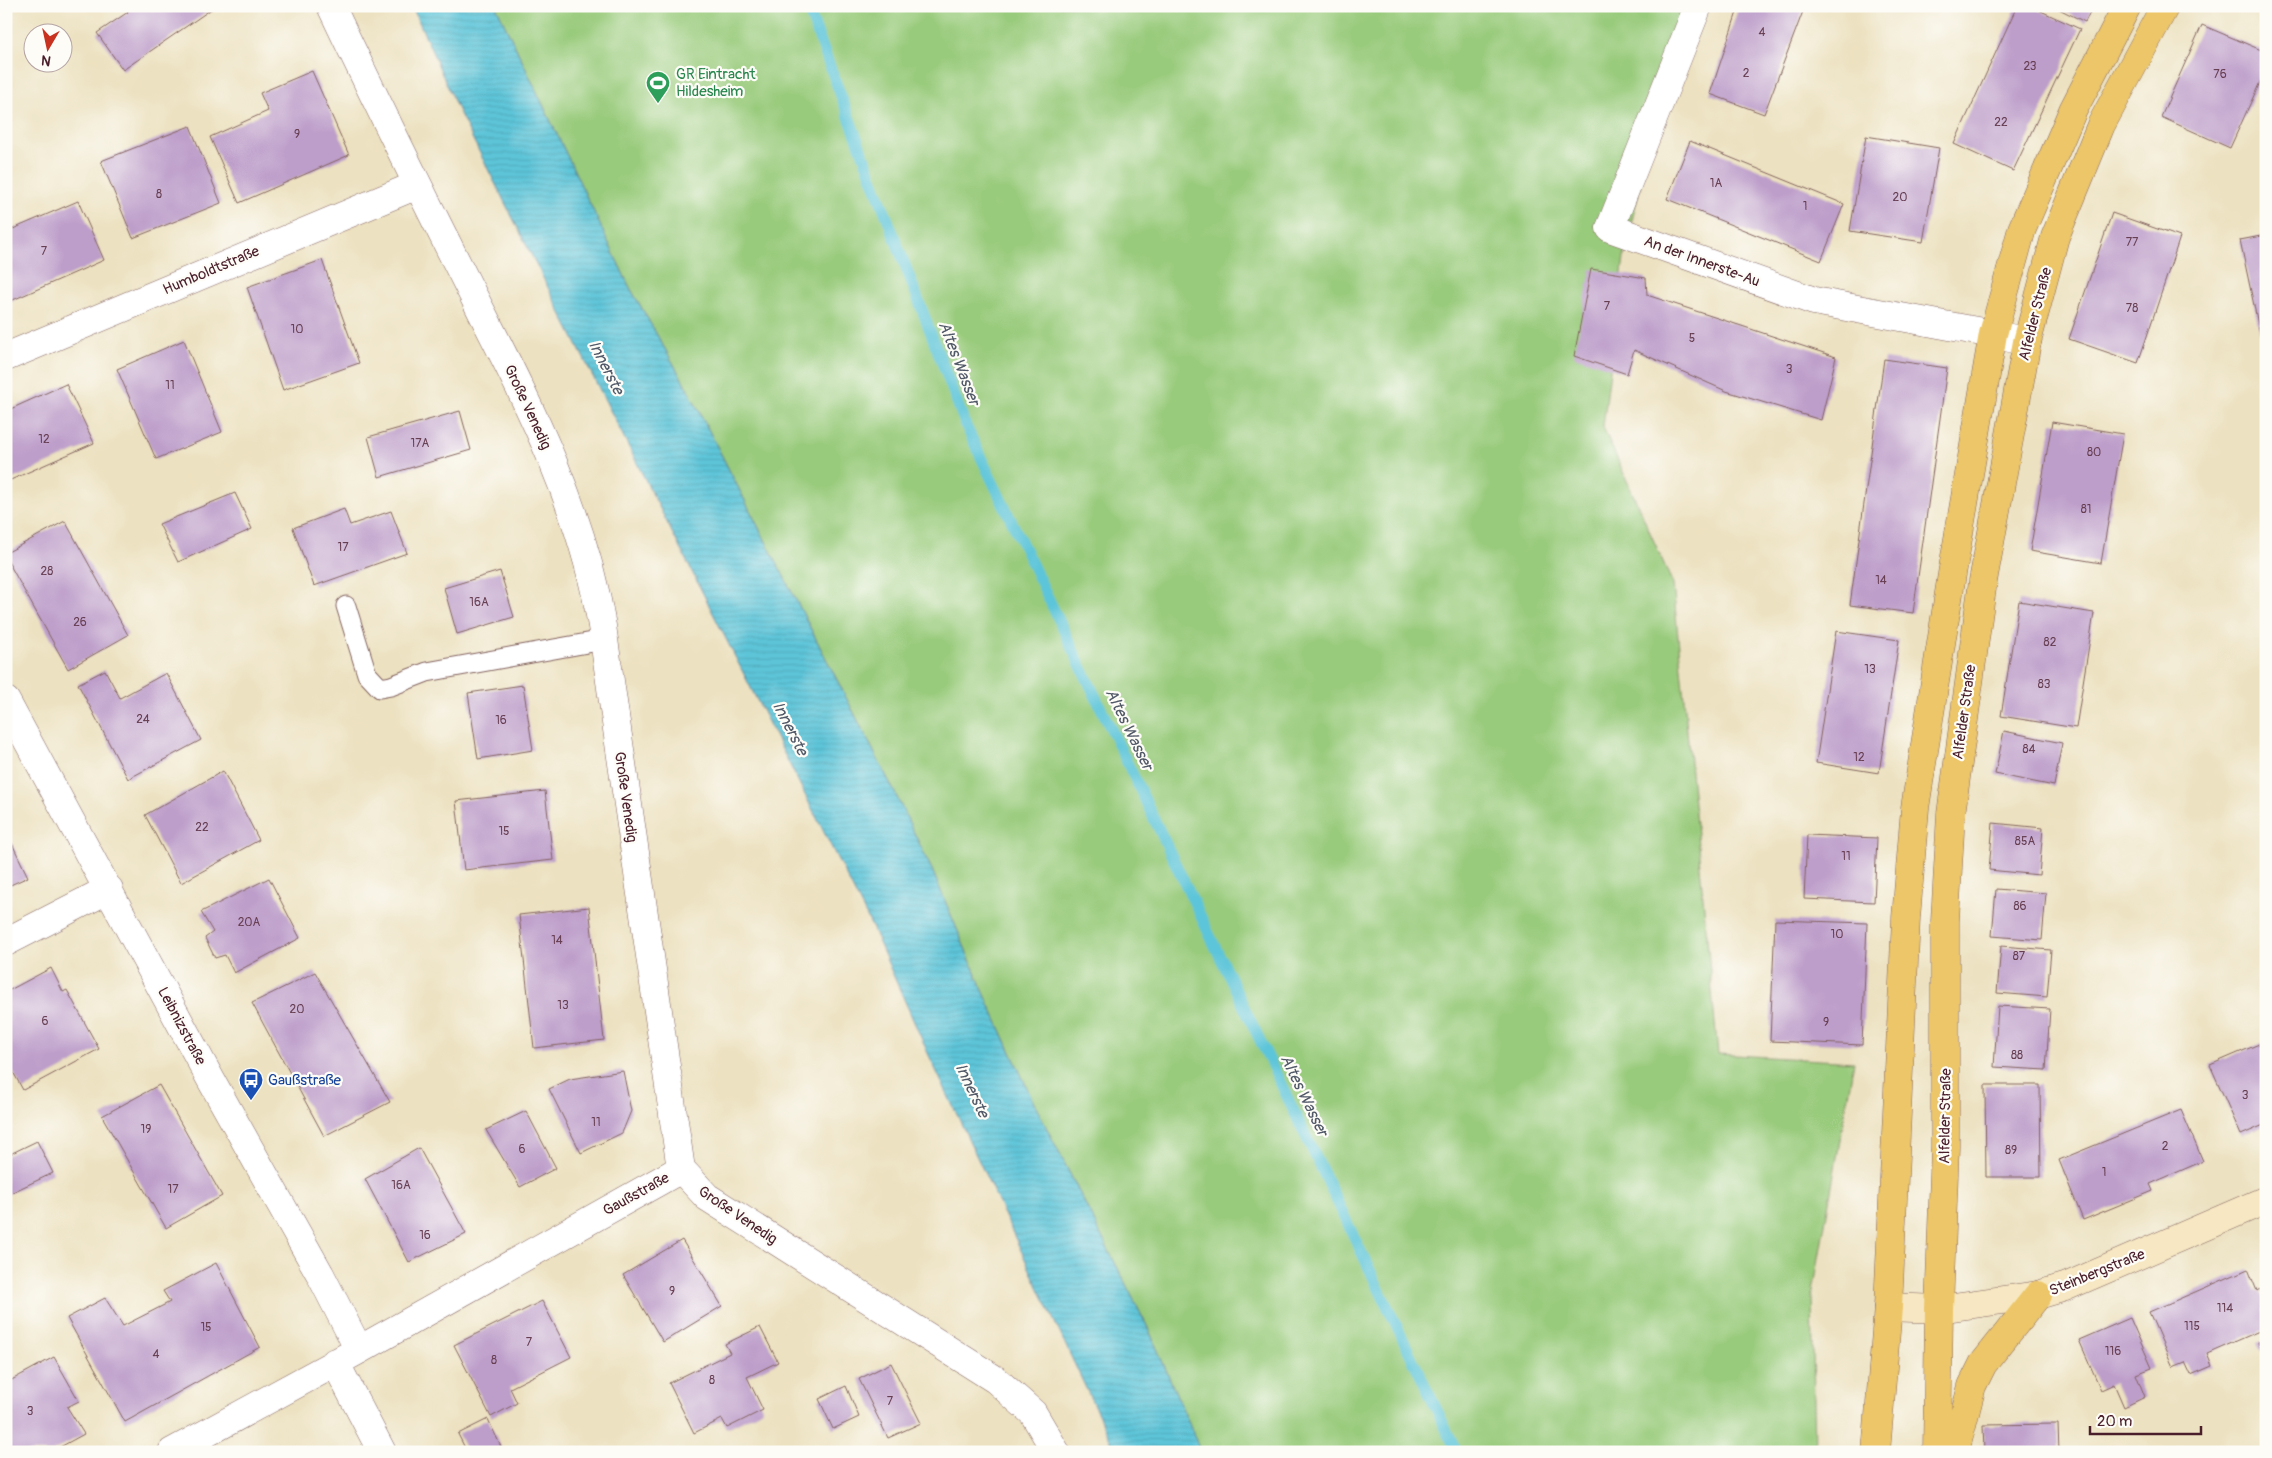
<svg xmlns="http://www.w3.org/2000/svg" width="2272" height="1458" viewBox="0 0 2272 1458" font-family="Pangolin,sans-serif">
<defs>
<pattern id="water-rules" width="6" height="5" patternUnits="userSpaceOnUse" patternTransform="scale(1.25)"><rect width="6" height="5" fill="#5dc5d9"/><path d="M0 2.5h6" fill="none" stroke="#52a9ba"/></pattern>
</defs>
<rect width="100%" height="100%" fill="#fdfcf7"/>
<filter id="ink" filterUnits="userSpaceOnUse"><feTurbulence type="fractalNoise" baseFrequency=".02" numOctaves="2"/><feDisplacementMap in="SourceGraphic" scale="10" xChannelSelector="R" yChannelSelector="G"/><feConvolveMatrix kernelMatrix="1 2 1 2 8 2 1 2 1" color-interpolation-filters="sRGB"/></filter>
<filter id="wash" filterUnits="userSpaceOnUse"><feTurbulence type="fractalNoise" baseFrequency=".0096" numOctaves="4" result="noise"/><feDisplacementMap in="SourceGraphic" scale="20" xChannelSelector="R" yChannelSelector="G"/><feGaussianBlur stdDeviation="1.12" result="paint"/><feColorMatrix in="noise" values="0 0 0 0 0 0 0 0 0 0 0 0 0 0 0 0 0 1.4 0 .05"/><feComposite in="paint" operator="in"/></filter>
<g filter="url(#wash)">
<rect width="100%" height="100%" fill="#ece1c0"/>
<path fill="#99cb7b" stroke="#727553" d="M496,6H1684L1625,249L1603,427L1673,584L1718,1054L1854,1062L1812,1297L1815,1452H1201L1149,1330L1034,1103L981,986L932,870L892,787L685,384L629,286Z"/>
<path fill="url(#water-rules)" stroke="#547282" d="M412,6H496L629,286L685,384L892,787L932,870L981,986L1034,1103L1149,1330L1201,1452H1116L927,1051L872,927L458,110Z"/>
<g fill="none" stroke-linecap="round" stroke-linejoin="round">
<path stroke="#5dc5d9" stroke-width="11" d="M807,6L966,426L1457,1452"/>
</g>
<g id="blocks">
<path fill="#bd9eca" d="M124,6H212L213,8L123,70L97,33L128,12Z
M1739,6H1805L1764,114L1710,94Z
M2017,6H2030L2080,29L2013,171L1954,144Z
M2053,6H2093L2085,22Z
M2202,25L2266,52V69L2230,148L2161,117Z
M312,71L349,155L239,203L210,137L268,111L260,93Z
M190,126L221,203L133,238L101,161Z
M1866,136L1939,148L1923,242L1850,231Z
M1690,141L1844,204L1821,261L1667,199Z
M78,201L104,260L6,303V232Z
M2112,213L2180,237L2138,363L2069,339Z
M2266,235V357H2265L2240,240Z
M322,260L359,363L283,390L247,287Z
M1591,269L1646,278L1647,295L1836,357L1821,420L1726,391L1634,350L1627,374L1574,356Z
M184,340L222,432L156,459L117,369Z
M1884,359L1947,368L1913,613L1850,605Z
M66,384L94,443L6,482V411Z
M460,411L471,450L379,477L368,437Z
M2052,422L2123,434L2101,563L2030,551Z
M235,493L252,529L178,562L159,524Z
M344,509L350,525L391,511L407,553L314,586L293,528Z
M65,521L128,635L68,669L6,558V553Z
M500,571L514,617L457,634L444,588Z
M2019,601L2094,613L2076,728L2001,716Z
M1836,631L1899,640L1879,773L1816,763Z
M105,670L120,698L166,673L201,740L128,779L78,684Z
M523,685L533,750L478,759L468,693Z
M2004,731L2062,743L2054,786L1995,774Z
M223,771L259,840L181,883L145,815Z
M545,791L553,860L464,870L456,801Z
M1993,823L2043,828L2039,875L1989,870Z
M6,831L28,877L6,887Z
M1807,835L1877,838L1874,902L1804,899Z
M269,878L300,938L234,973L225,955L215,958L205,938L213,932L201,912Z
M1996,889L2046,893L2042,940L1992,936Z
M589,907L604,1040L534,1048L519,915Z
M1775,920L1867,923L1862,1045L1770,1041Z
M2001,946L2051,950L2047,997L1997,993Z
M51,968L63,992L67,990L99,1049L23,1090L6,1059V992Z
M315,972L390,1102L324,1136L252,1003Z
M1998,1006L2050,1009L2046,1070L1994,1067Z
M2266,1041V1124L2241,1135L2210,1065Z
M623,1071L631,1111L622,1133L581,1153L549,1089L570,1079Z
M159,1085L222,1196L166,1228L102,1116Z
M1985,1085H2040L2041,1177H1986Z
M2181,1110L2203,1161L2150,1184L2153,1191L2083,1220L2059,1160Z
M526,1111L556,1168L520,1187L486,1130Z
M37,1141L53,1173L6,1195V1156Z
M419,1148L466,1234L409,1262L365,1179Z
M682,1240L722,1306L663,1342L623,1275Z
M216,1263L260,1347L125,1422L67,1318L105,1298L123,1326L170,1302L163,1291Z
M2248,1269L2257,1291L2260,1289L2266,1304V1307L2263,1309L2266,1315V1328L2207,1354L2212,1366L2191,1375L2185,1362L2173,1367L2149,1312Z
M542,1301L571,1357L510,1388L517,1403L491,1417L454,1345Z
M2130,1318L2152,1368L2136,1374L2145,1397L2124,1407L2114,1384L2101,1390L2079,1340Z
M760,1327L778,1362L747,1377L763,1410L727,1428L722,1419L694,1433L669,1383L730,1353L725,1344Z
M2266,1339V1359L2258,1342Z
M54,1357L79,1401L67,1407L84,1434L51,1452H6V1383Z
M891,1363L921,1423L888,1438L859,1379Z
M846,1386L859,1417L833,1429L819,1399Z
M488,1419L501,1447L491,1452H467L458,1434Z
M2058,1424L2059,1452H1984L1983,1425Z"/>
</g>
</g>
<g filter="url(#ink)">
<use href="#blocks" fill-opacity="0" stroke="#83635f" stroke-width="1"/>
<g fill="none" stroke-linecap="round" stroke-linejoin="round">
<defs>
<path id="service" d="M346,606L367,674L380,688L391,686L427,672L604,640"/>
<path id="minor" d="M331,6C376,101 422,194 469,287C525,398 581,502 602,626L681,1169L707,1197L996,1380L1033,1413L1056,1452
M1698,6L1610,228L1814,301L1993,334L2027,342
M6,357L417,185
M6,701L211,1080L320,1274L359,1350
M6,942L109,889
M335,1362L382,1452
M172,1452L359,1350L681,1169"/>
<path id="secondary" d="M1888,1307L1939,1309L2038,1295L2065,1287L2266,1200"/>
<path id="primary" d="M1876,1452L1888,1307L1906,918L1915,808L1952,574L1993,334L2022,229L2073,110L2127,6
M1937,1452L1939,1309L1945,1147V921L1951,814L1983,581L2027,342L2055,237L2101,125L2165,6
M1955,1452L1972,1386L1983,1364L2038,1295"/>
</defs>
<use href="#service" stroke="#83635f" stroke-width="21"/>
<use href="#minor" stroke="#83635f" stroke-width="29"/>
<use href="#secondary" stroke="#83635f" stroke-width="29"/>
<use href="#primary" stroke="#83635f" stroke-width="29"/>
<use href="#service" stroke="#fff" stroke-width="19"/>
<use href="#minor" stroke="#fff" stroke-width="28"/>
<use href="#secondary" stroke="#f7e8c3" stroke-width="28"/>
<use href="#primary" stroke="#ecc669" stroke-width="28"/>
</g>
</g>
<defs>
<symbol id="stadium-pin" viewBox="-11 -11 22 30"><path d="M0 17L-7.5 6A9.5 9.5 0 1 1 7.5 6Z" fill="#2e9e5b" stroke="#fdfcf7"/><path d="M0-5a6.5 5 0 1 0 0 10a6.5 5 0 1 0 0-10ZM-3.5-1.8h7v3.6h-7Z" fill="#fff"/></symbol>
<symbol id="bus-pin" viewBox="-11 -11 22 30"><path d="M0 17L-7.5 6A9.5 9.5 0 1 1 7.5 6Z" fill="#1a4fb4" stroke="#fdfcf7"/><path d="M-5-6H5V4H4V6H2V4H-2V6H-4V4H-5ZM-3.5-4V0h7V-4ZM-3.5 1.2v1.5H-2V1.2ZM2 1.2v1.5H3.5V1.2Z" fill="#fff"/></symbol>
</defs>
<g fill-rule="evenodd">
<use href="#stadium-pin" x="644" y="69" width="28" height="38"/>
<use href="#bus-pin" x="237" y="1066" width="28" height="38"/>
</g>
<g text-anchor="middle" stroke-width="4.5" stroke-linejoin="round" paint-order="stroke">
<g font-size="12" fill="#673f53">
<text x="1762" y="36">4</text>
<text x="2030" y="70">23</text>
<text x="1746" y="77">2</text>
<text x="2220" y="78">76</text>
<text x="2001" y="126">22</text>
<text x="297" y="138">9</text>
<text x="1716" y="187">1A</text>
<text x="159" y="198">8</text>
<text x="1900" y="201">20</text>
<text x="1805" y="210">1</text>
<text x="2132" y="246">77</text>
<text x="44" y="255">7</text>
<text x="1607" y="310">7</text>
<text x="2132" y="312">78</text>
<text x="297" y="333">10</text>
<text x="1692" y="342">5</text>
<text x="1789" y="373">3</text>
<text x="170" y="389">11</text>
<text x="44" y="443">12</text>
<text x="420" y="447">17A</text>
<text x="2094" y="456">80</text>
<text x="2086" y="513">81</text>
<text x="343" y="551">17</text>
<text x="47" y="575">28</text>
<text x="1881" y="584">14</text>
<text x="479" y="606">16A</text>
<text x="80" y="626">26</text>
<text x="2050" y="646">82</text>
<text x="1870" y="673">13</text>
<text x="2044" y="688">83</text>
<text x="143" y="723">24</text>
<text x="501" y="724">16</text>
<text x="2029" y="753">84</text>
<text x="1859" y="761">12</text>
<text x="202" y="831">22</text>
<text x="504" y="835">15</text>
<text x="2025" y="845">85A</text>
<text x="1846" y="860">11</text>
<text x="2020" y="910">86</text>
<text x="249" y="926">20A</text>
<text x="1837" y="938">10</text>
<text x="557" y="944">14</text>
<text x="2019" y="960">87</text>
<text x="563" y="1009">13</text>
<text x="297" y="1013">20</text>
<text x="45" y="1025">6</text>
<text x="1826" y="1026">9</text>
<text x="2017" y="1059">88</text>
<text x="2245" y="1099">3</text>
<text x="596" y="1126">11</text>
<text x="146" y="1133">19</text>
<text x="2165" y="1150">2</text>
<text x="522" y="1153">6</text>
<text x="2011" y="1154">89</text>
<text x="2104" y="1176">1</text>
<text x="401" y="1189">16A</text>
<text x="173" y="1193">17</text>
<text x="425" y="1239">16</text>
<text x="672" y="1295">9</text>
<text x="2225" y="1312">114</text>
<text x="2192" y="1330">115</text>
<text x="206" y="1331">15</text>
<text x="529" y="1346">7</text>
<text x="2113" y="1355">116</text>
<text x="156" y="1358">4</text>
<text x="494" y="1364">8</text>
<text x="712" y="1384">8</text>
<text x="890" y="1405">7</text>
<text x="30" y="1415">3</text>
</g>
<g font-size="15" fill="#27864d" stroke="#fdfcf7" text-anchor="start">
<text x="676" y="79">GR Eintracht<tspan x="676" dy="17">Hildesheim</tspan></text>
</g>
<g font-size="15" fill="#4a1f2b" stroke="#fdfcf7">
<text transform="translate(1702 261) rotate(20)" y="5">An der Innerste-Au</text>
<text transform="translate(211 270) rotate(-23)" y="5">Humboldtstraße</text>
<text transform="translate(2035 314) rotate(-76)" y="5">Alfelder Straße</text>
<text transform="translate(528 407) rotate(65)" y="5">Große Venedig</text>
<text transform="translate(1964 712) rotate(-82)" y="5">Alfelder Straße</text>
<text transform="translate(626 797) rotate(82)" y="5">Große Venedig</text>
<text transform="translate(182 1026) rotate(62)" y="5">Leibnizstraße</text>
<text transform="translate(1945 1116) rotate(-89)" y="5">Alfelder Straße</text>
<text transform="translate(636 1194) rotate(-29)" y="5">Gaußstraße</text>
<text transform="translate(738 1215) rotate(34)" y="5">Große Venedig</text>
<text transform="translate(2097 1272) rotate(-22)" y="5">Steinbergstraße</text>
</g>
<g font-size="15" fill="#164399" stroke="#fdfcf7" text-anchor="start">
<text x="268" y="1085">Gaußstraße</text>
</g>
<g font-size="16" font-style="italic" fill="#515968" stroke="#fdfcf7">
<text transform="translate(960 363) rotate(69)" y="6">Altes Wasser</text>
<text transform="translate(607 367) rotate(63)" y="6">Innerste</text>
<text transform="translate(791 728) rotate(63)" y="6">Innerste</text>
<text transform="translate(1130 729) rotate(64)" y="6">Altes Wasser</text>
<text transform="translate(973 1090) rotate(65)" y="6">Innerste</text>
<text transform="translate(1305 1095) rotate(64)" y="6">Altes Wasser</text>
</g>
</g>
<rect width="2272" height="1458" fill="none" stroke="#fdfcf7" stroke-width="25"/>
<g transform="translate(48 48) rotate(189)"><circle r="24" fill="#fdfcf7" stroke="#b5a4a5"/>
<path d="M0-4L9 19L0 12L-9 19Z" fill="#c8321e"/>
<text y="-8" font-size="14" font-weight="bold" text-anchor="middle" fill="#4a1f2b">N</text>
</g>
<path d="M2090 1426v8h111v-8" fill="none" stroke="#4a1f2b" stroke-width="2.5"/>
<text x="2097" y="1426" font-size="15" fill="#4a1f2b" stroke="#fdfcf7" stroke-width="4" paint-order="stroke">20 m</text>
</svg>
